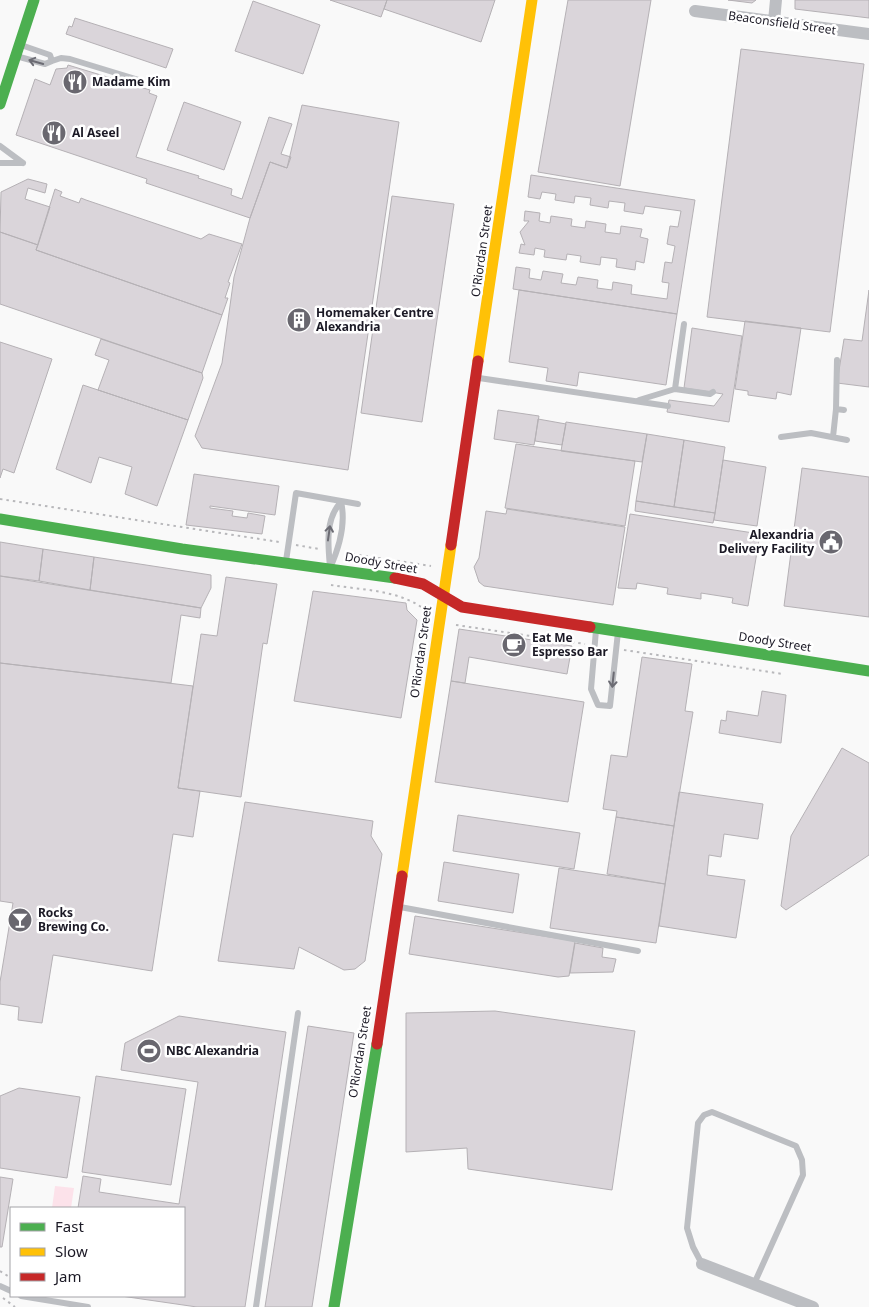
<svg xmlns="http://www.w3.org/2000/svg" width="869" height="1307" viewBox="0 0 869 1307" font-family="'Noto Sans',sans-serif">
<rect width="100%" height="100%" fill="#f9f9f9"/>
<path fill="#fce2ea" d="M55,1186L74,1188L71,1208H52Z"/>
<path fill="#dad5da" stroke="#b5b1b5" d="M330,0H387L381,17Z
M387,0H495L481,42L384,9Z
M568,0H651L620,186L538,172Z
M728,0H756L752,3Z
M795,0H869V18L795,9Z
M253,1L320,25L303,74L235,51Z
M75,18L173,49L166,68L66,34L69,26L72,27Z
M741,49L864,64L830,332L707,317Z
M68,65L150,90L149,93L157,96L136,157L199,176L198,178L232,189L231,195L242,199L269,117L292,124L281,154L291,157L287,168L270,162L250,218L146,183L147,179L16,135L35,79L50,85L56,69L67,68Z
M184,102L241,122L224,170L167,150Z
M302,105L399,122L348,470L202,448L195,436L222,363L234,277L250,218L270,162L287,168Z
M531,175L695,200L677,314L513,289L516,267L530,269L529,278L541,280L543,271L563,274L561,283L576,285L578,277L598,280L597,288L612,290L613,282L632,285L631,294L667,299L669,283L662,282L665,262L672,263L675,246L667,244L670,226L678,227L681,211L645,206L643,214L624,211L625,203L609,201L608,208L590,205L591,198L575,196L574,203L555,200L556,194L542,192L540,199L528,197Z
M28,179L47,184L45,193L28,188L25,199L50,207L38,245L0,232L1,192Z
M55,189L62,192L60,196L79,203L81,198L86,200L201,239L209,234L242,244L228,282L230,283L225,298H228L222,315L36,250Z
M392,196L454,204L422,422L361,413Z
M525,211L540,213L539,221L550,223L551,216L572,219L571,226L585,228L586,221L606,224L605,232L620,234L621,226L642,229L640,237L648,239L644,263L636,261L635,270L616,267L617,259L601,257L600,265L580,262L581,256L567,254L566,260L544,257L545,250L535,248L534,255L519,253L521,244L525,245L520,232L529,221H524Z
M0,232L38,245L36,250L222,315L202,373L0,304Z
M519,290L677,314L666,385L579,372L577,386L546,381L548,368L509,362Z
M869,290V387L837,383L844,339L862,341Z
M745,321L801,328L791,395L777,392L776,399L748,395V391L735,389Z
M692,328L742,336L729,422L667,412L669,400L714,406L723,394L684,388Z
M101,339L202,373L203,378L188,420L98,390L109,360L95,355Z
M0,342L52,359L14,473L3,469L0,478Z
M83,385L188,420L157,506L125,494L132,467L99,457L91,483L56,469Z
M498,410L539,416L534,445L494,439Z
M538,419L566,424L562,445L535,441Z
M566,422L647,434L642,462L561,451Z
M647,434L684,440L674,507L636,501Z
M684,440L725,447L715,513L674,507Z
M516,444L635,461L625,526L505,508Z
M723,460L766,467L757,526L714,520Z
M802,468L869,477V617L784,606Z
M194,474L279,486L275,515L210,506V508L233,511L232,516L247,518L248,513L265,516L262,534L186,525Z
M636,501L715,513L713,523L635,511Z
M507,509L625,527L613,605L484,586L479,582L474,567L479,558L486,511L506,514Z
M630,514L760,534L748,606L732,603L733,598L701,593V599L667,594L668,588L637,583L636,589L618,588Z
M0,542L43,549L39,581L0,576Z
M43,549L94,557L90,590L39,581Z
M94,557L211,575V588L201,608L90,590Z
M0,576L201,608L200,618L181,615L171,683L0,663Z
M226,577L277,584L267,644L263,643L241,797L178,788L201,634L217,636Z
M313,591L406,603L407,610L417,620L401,718L294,701Z
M459,629L572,646L567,674L469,657L465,683L451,681Z
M642,657L692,664L685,711L693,712L674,826L616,817L617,811L603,809L611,755L627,757Z
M0,663L193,686L178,788L200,791L193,837L173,834L152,971L53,955L42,1023L18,1020L19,1007L0,1004V982L13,903L0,901Z
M451,681L584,702L568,802L435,782Z
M762,691L786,695L781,743L719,733L721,720L726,721L727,711L758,716Z
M842,748L869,763V855L786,910L781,906L791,836Z
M679,792L763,804L758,839L724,834L721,857L709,855L707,875L745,880L736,938L659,926Z
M245,802L373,821L371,836L382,854L365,961L355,969L344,970L299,947L294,969L218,961Z
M458,815L580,833L574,869L453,851Z
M616,817L674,826L665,884L607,874Z
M444,862L519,874L513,913L438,901Z
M559,868L665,884L656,943L550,928Z
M415,916L575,941L569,976L558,977L409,954Z
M575,943L603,948L602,957L616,959L613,972L570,973Z
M495,1011L635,1031L612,1190L468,1169L467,1148L406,1152V1013Z
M179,1016L286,1032L245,1307H197L121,1296H184V1208H78L83,1176L101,1179L99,1192L179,1204L198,1082L121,1070L125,1043Z
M308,1026L354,1033L312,1307H265Z
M96,1076L186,1089L171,1185L82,1172Z
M19,1088L80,1097L67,1178L0,1168V1096Z
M0,1177L13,1179L2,1247H0Z"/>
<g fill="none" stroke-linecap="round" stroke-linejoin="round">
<path stroke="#b8b8bb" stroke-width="2" stroke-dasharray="2.5 4" stroke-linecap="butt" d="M0,499L279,542
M296,545L319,549
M346,553L431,566
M331,585C362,590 399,590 424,609
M456,625L585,644
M624,650L783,674
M0,1271L11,1278
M3,1298L15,1307"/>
<path stroke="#bcbec2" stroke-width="6" d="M16,56L45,64L52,61L50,55L21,45
M52,61L61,58L70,59L139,80
M0,146L23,163
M0,163H23
M479,378L668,406
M675,389L710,394L713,392
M639,400L675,389L684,324
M836,409L837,360
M781,437L811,433L847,440
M833,437L836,409L844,410
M286,561L296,493L358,504
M330,567C328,545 325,519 341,502
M330,568C339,548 346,523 341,502
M596,630L591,689L598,705L610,706L618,632
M400,907L638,951
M702,1264L693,1247L687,1228L698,1123L704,1115L712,1112L796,1146L802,1160L803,1175L754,1284
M0,1286L11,1291
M21,1296L88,1307
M256,1307L298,1013"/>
<path stroke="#bcbec2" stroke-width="12" d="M695,11L869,34
M774,21L776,0
M702,1264L813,1307"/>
<path stroke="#4caf50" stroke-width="11" d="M0,104L34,0
M0,519L182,549L395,578
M590,627L869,671
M334,1307L377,1044"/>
<path stroke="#ffc107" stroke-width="11" d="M478,361L532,0
M402,876L451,545"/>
<path stroke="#c62828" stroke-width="11" d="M451,545L478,361
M395,578L423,584L462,607L590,627
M377,1044L402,876"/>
</g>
<defs><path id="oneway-shaft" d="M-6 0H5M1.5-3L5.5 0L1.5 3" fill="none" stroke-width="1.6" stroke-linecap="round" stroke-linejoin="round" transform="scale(1.25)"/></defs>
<g stroke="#6c6c74">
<use href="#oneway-shaft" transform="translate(36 62) rotate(-164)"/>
<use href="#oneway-shaft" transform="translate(329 533) rotate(-82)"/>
<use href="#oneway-shaft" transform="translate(613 680) rotate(96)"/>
</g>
<defs>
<symbol id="restaurant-disc" viewBox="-11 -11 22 22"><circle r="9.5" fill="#69676f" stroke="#fff"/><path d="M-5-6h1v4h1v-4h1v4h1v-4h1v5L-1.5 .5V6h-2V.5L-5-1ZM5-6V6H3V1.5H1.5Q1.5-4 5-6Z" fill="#fff"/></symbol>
<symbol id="building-disc" viewBox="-11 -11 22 22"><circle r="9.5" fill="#69676f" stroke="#fff"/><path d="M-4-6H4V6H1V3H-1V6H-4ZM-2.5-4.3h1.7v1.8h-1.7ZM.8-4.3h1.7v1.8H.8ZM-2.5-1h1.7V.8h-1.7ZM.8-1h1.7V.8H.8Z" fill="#fff"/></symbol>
<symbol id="civic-disc" viewBox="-11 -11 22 22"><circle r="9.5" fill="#69676f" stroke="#fff"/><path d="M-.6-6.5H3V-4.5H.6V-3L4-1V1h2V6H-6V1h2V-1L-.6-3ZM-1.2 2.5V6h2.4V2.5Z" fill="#fff"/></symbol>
<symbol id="cafe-disc" viewBox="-11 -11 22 22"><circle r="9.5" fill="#69676f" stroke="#fff"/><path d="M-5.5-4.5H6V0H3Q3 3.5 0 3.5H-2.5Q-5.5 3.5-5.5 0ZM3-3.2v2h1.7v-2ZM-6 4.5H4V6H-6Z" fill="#fff"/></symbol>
<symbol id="bar-disc" viewBox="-11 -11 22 22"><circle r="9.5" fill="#69676f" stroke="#fff"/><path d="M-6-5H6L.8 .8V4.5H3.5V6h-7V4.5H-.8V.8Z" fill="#fff"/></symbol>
<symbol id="stadium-disc" viewBox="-11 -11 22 22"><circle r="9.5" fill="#69676f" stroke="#fff"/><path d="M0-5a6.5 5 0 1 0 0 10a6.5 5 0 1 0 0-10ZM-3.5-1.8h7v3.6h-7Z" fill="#fff"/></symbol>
</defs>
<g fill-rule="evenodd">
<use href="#restaurant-disc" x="61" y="68" width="28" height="28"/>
<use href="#restaurant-disc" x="40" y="119" width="28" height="28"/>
<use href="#building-disc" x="285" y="306" width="28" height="28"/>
<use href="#civic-disc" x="817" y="528" width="28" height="28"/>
<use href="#cafe-disc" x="500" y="631" width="28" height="28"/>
<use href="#bar-disc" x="6" y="906" width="28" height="28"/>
<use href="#stadium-disc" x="135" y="1037" width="28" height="28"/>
</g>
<g text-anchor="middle" stroke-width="5" stroke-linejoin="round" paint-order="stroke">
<g font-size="12" fill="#1b1925" stroke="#fff">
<text transform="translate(782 23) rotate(8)" y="4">Beaconsfield Street</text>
<text transform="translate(482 251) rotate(-82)" y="4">O'Riordan Street</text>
<text transform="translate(381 563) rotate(10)" y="4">Doody Street</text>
<text transform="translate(775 642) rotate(9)" y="4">Doody Street</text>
<text transform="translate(421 652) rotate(-82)" y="4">O'Riordan Street</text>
<text transform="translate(360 1052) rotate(-81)" y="4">O'Riordan Street</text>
</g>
<g font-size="12" font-weight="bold" fill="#1b1925" stroke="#fff" text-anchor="start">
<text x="92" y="86">Madame Kim</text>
<text x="72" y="137">Al Aseel</text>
<text x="316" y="317">Homemaker Centre<tspan x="316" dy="14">Alexandria</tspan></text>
<text x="814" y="539" text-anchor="end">Alexandria<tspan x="814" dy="14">Delivery Facility</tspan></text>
<text x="532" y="642">Eat Me<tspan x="532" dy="14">Espresso Bar</tspan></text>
<text x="38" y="917">Rocks<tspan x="38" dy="14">Brewing Co.</tspan></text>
<text x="166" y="1055">NBC Alexandria</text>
</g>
</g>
<rect x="10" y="1207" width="175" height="90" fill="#ffffff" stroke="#a4a3a8"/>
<rect x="20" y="1223" width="25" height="8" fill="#4caf50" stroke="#a4a3a8"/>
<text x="55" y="1232" font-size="15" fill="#1b1925">Fast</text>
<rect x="20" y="1248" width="25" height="8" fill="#ffc107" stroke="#a4a3a8"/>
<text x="55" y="1257" font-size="15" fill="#1b1925">Slow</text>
<rect x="20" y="1273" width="25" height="8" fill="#c62828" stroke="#a4a3a8"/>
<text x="55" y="1282" font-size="15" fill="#1b1925">Jam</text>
</svg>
